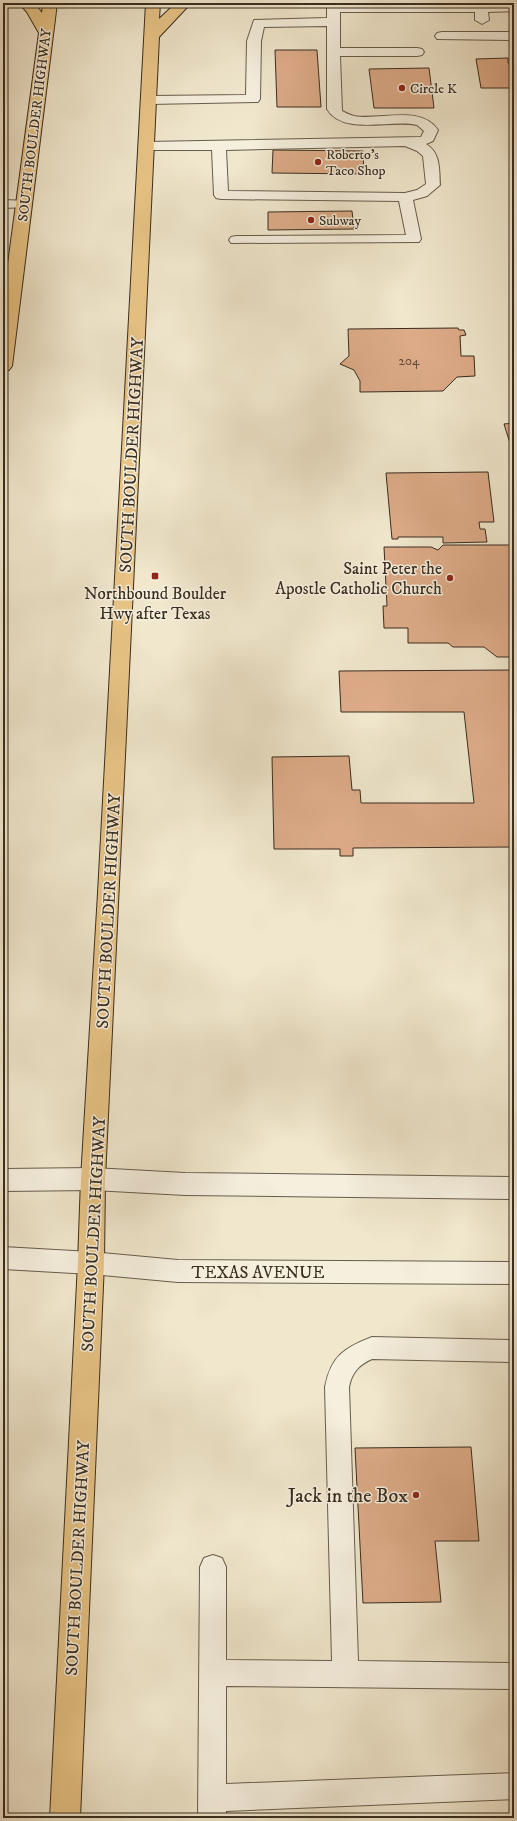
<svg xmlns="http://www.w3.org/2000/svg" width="517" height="1821" viewBox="0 0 517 1821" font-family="'IM FELL DW Pica',serif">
<rect width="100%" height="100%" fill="#f0e7cd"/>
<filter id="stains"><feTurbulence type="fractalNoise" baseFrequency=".005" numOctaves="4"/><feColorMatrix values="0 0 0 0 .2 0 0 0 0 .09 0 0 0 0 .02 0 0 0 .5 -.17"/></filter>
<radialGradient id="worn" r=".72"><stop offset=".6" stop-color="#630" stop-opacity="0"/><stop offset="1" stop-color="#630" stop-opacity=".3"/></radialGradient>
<path fill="#ddab88" stroke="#392d20" d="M275,50H317L321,107H277Z
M508,58V63H514V88H481L476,59Z
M429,68L434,108H374L369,69Z
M273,150L363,151L364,174L272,173Z
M352,211L354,229L268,230V212Z
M458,328L459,330H464L466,335L460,336L461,356H474L475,376L457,377L443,391L360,392V381L354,370L340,364L349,356L348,329Z
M514,423V456L504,424Z
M488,472L494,522H479L480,529H485L487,542L443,543V537H398V539H392L386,473Z
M443,545H514V657H497L484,647H453L448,643H408V628H384L383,606H387L384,547H431L438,550Z
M514,670V847L353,848V856H340V849H274L272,757L349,756L352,790H360L361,803H474L464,712H341L339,671Z
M471,1447L479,1541H435L441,1602L363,1603L355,1448Z
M514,1815V1818H478Z"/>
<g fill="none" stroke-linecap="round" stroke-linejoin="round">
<defs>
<path id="service" d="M514,3V11L488,12L489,20L482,24L475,20V12H340V48H417L422,49L424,52L422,55L417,56H340L342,111C346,113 350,115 354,116C380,121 420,104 438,130L433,141L426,144C441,153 439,170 440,185L427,196L413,200L421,239L419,242L231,243L229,240L231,237L236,236L406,235L399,201L221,199L216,198L214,195L212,150H147L142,149L140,146L142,143L147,142L421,137L424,131L417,125C391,119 343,136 327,109V26L264,27L261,41L260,99L258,102L149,104L144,103L142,100L144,97L149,96L246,95L247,41L254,20L327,18V8L333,4ZM405,146L417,151L423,156L426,184L417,190L405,193L228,191L226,150Z
M442,32H514V40L437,39L435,36L437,33Z
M3,200L29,201L31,204L29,207L3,208Z
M372,1337L514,1340V1362L372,1359C359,1365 352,1372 349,1387L358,1661L514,1663V1689L226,1686V1784L514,1773V1799L226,1811V1818H198L200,1567L204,1558L213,1555L222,1558L226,1567V1660L332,1661L325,1387C331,1356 344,1348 372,1337Z"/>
<path id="minor" d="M93,1168L185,1173L514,1177V1199L185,1195L93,1190L3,1191V1169Z
M3,1247L91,1252L178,1260L514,1262V1284L178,1282L91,1274L3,1269Z"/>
<path id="primary" d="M19,3H34L42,13L43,3H57L12,366L9,370L3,371V301L39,33L27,12Z
M146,3H160L159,19L176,3H191L159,37L105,1179L104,1263L80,1818H50L78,1263L81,1179L98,893Z"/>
</defs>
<use href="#service" stroke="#675c4b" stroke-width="2"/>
<use href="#minor" stroke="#675c4b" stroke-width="2"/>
<use href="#primary" stroke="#392d20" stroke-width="2"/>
<use href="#service" fill="#f5efde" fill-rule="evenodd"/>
<use href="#minor" fill="#f5efde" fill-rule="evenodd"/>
<use href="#primary" fill="#e8c486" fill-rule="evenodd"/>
</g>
<g fill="#8f2418" stroke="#f5efde" stroke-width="1.5">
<circle cx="402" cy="88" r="4"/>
<circle cx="318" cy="162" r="4"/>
<circle cx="311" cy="220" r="4"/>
<rect x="151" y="572" width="8" height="8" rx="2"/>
<circle cx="450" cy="578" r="4"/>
<circle cx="416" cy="1495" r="4"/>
</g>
<g text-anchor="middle" stroke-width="3" stroke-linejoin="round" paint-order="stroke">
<g font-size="13" fill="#624c3a">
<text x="409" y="365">204</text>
</g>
<g font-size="14" fill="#392d20" stroke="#f5efde" text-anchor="start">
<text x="410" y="93">Circle K</text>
<text x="326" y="159">Roberto's<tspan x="326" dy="16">Taco Shop</tspan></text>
<text x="319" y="225">Subway</text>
</g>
<g font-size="14" fill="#392d20" stroke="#f5efde">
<text transform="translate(34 125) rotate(-83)" y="5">SOUTH BOULDER HIGHWAY</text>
</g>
<g font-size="17" fill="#392d20" stroke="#f5efde">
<text transform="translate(131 455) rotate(-87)" y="6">SOUTH BOULDER HIGHWAY</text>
<text transform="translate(108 911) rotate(-87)" y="6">SOUTH BOULDER HIGHWAY</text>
<text transform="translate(93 1234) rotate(-87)" y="6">SOUTH BOULDER HIGHWAY</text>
<text x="258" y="1278">TEXAS AVENUE</text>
<text transform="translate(77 1558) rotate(-87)" y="6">SOUTH BOULDER HIGHWAY</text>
</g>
<g font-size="17" fill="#392d20" stroke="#f5efde" text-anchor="end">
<text x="442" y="574">Saint Peter the<tspan x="442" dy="20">Apostle Catholic Church</tspan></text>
<text x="155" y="599" text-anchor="middle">Northbound Boulder<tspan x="155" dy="20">Hwy after Texas</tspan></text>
</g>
<g font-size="20" fill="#392d20" stroke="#f5efde" text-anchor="end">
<text x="408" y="1502">Jack in the Box</text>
</g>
</g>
<rect width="517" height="1821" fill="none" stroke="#f0e7cd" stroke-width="16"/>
<rect x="4" y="4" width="509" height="1813" fill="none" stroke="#392d20" stroke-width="2"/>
<rect x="8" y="8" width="501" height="1805" fill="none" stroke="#392d20"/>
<rect width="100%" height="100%" filter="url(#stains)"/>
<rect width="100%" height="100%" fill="url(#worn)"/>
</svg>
